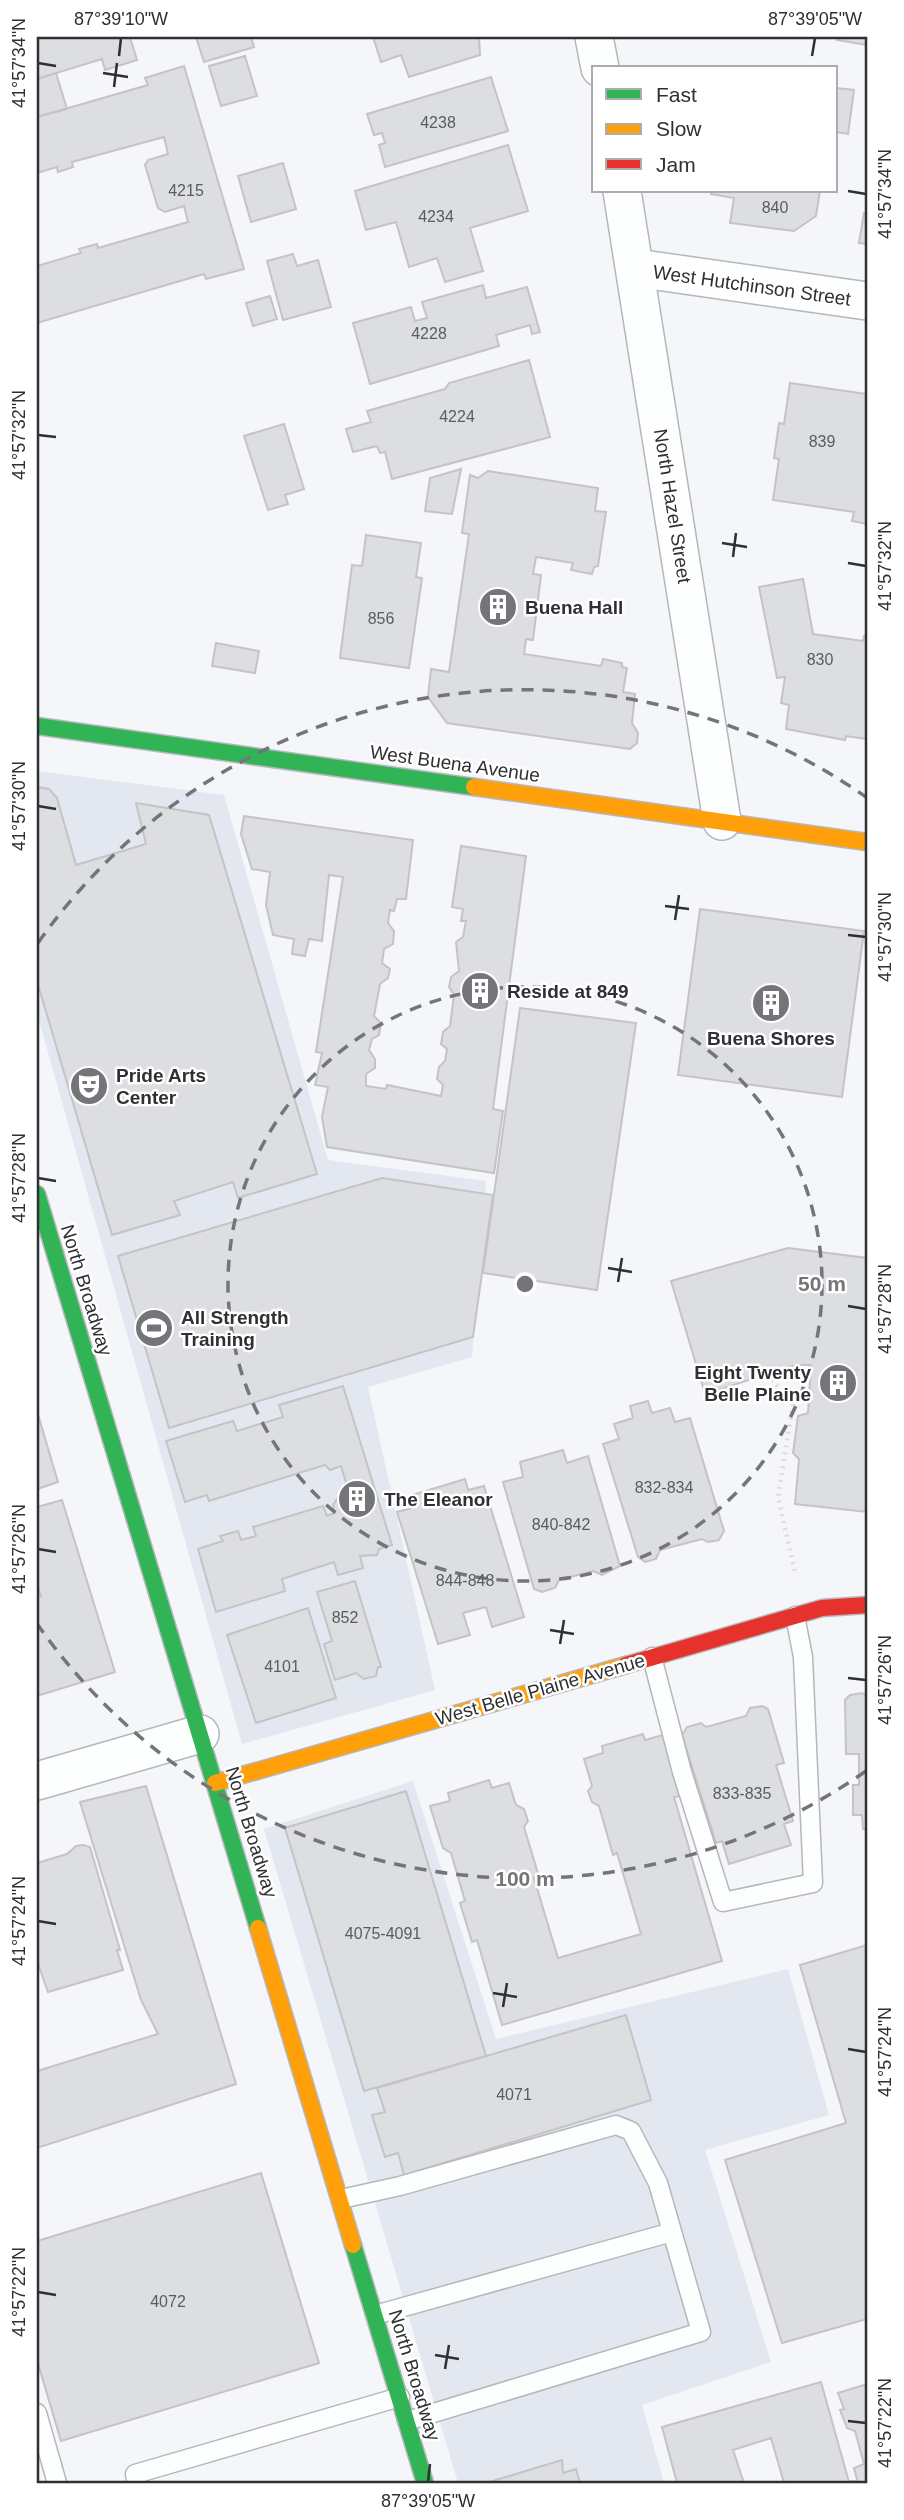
<svg xmlns="http://www.w3.org/2000/svg" width="904" height="2520" viewBox="0 0 904 2520" font-family="Helvetica,sans-serif">
<rect width="100%" height="100%" fill="#f4f6fa"/>
<path fill="#e3e7f0" d="M37,771L224,795L328,1160L486,1181L472,1357L368,1387L435,1690L242,1744L37,1013Z
M413,1781L496,2039L788,1969L829,2115L705,2150L771,2362L642,2405L664,2483H458L264,1829Z"/>
<path fill="#dcdee1" stroke="#c4c4c7" stroke-width="2" d="M37,37H130L137,60L105,70L102,59L37,79Z
M196,37H251L254,47L204,62Z
M373,37H479L480,55L409,77L401,55L381,62Z
M838,37H867V45L837,40Z
M245,56L257,96L221,106L209,66Z
M184,66L244,269L206,279L204,274L37,323V266L81,253L79,249L97,244L98,248L188,222L184,206L165,212L158,208L145,165L148,160L168,154L164,137L72,162L73,167L58,172L57,167L37,173V117L148,85L145,78Z
M56,73L67,109L37,117V79Z
M491,77L508,131L385,167L379,145L385,143L382,133L374,135L367,114Z
M836,88L854,90L848,134L836,132Z
M508,145L528,211L470,228L483,271L445,282L437,258L409,267L396,222L366,230L355,191Z
M283,163L296,209L251,222L238,176Z
M712,191H820L816,216L794,231L730,223L734,198L711,194Z
M864,213H867V244L859,243Z
M293,254L297,266L318,260L331,307L283,320L267,261Z
M483,285L486,298L527,287L540,332L532,334L530,325L496,335L499,346L370,384L353,323L411,307L415,321L427,318L422,302Z
M270,296L277,319L253,326L246,303Z
M529,360L550,437L392,479L385,452L380,453L377,446L353,452L346,429L371,422L367,411L445,389L449,383Z
M790,383L867,394V524L852,521L854,512L773,500L779,459L774,458L779,423L784,424Z
M284,424L304,489L285,495L288,504L268,510L244,436Z
M461,469L452,514L425,511L430,478Z
M488,471L598,488L595,511L606,512L598,566L594,567L592,574L571,570L573,563L536,557L533,574L541,575L533,640L526,639L524,654L601,666L603,659L622,663V667L627,668L623,692L635,694L632,723L638,733L637,743L630,749L447,723L428,697L431,669L449,672L469,534L462,533L470,475L478,478Z
M366,535L421,543L416,577L422,578L409,668L340,658L352,565L362,566Z
M803,579L813,634L863,641L864,636L867,637V739L846,736L845,740L786,729L789,705L781,703L785,677L777,678L759,587Z
M216,643L259,651L255,673L212,666Z
M37,787L49,789L57,798L76,865L146,844L136,803L209,815L317,1174L238,1198L233,1182L174,1201L180,1215L112,1235L37,981Z
M244,816L413,840L406,899H397L394,911L390,910L388,923L394,931L393,944L384,949L382,963L390,969L388,978L380,984L374,1016L381,1023L379,1035L372,1039L369,1050L375,1059V1068L366,1074V1086L386,1089L387,1085L441,1096L443,1085L437,1079L439,1067L445,1061L447,1049L441,1044L443,1032L450,1026L454,995L449,987L451,977L459,971L456,942L463,937L466,921H461L463,909L452,907L461,846L526,856L493,1109L503,1111L494,1173L327,1147L322,1117L328,1087L315,1085L322,1053L316,1052L343,877L329,875L322,941L309,939L305,956L292,954L294,939L273,935L266,905L270,872L252,869L241,834Z
M700,909L864,931L842,1097L678,1075Z
M520,1008L636,1023L597,1290L483,1273Z
M382,1178L493,1195L473,1337L169,1428L118,1256Z
M788,1248L867,1258V1512L795,1504L799,1459L793,1453L798,1416L808,1413L811,1365H796L705,1394L671,1281Z
M343,1386L392,1545L379,1549L377,1555L360,1556L363,1568L338,1575L334,1562L282,1579L285,1591L216,1612L198,1549L223,1541L220,1536L238,1531L241,1540L256,1536L253,1527L323,1506L327,1516L335,1513L333,1505L339,1496L349,1493L341,1466L330,1470L325,1465L209,1501L207,1495L185,1502L166,1441L233,1421L237,1431L283,1417L279,1405Z
M648,1401L652,1413L670,1408L675,1422L690,1418L724,1531L719,1540L708,1542L702,1539L660,1550L656,1559L645,1562L638,1557L603,1444L619,1439L614,1424L633,1418L630,1406Z
M37,1411L58,1482L37,1489Z
M563,1450L567,1463L588,1456L620,1566L602,1575L593,1571L559,1580L555,1588L542,1592L534,1589L503,1482L523,1477L520,1462Z
M465,1479L468,1490L484,1486L524,1617L492,1627L486,1607L463,1613L470,1635L438,1644L397,1512L412,1508L409,1496Z
M62,1500L115,1672L37,1696V1597L41,1596L37,1585V1507Z
M355,1581L381,1667H378L376,1676L364,1679L356,1673L335,1680L324,1644L332,1641L317,1592Z
M308,1608L336,1698L256,1723L227,1635Z
M862,1693L867,1696V1829H863L862,1815H853V1785H859V1754H846L845,1700L850,1695Z
M762,1706L768,1709L784,1763L776,1765L793,1821L784,1824L791,1845L729,1864L722,1841L716,1843L682,1735L687,1727L701,1723L706,1727L746,1716L750,1708Z
M643,1734L645,1740L663,1735L681,1796L674,1797L722,1961L502,2025L477,1940L472,1942L460,1903L465,1901L451,1853L443,1848L430,1806L450,1801L448,1793L489,1780L492,1788L509,1783L516,1805L524,1809L528,1821L524,1827L539,1877L534,1878L558,1958L641,1934L617,1853L613,1855L599,1806L592,1802L588,1791L592,1786L584,1759L603,1753L602,1746Z
M146,1786L236,2084L37,2148V2071L158,2034L141,2000L80,1802Z
M406,1791L486,2056L364,2091L285,1828Z
M83,1845L90,1847L120,1950H117L123,1970L48,1992L37,1961V1863L67,1854L76,1846Z
M867,1945V2319L782,2343L725,2160L846,2123L800,1965Z
M626,2015L651,2100L404,2175L398,2153L385,2157L372,2115L385,2112L377,2088Z
M261,2173L319,2363L61,2441L37,2360V2241Z
M821,2382L849,2482L857,2480L858,2483H784L771,2438L733,2450L744,2483H677L662,2427Z
M867,2384V2483H858L854,2468L864,2464L855,2431L847,2428L840,2410L844,2409L838,2393Z
M562,2460L563,2473L576,2469L580,2483H486Z"/>
<g fill="none" stroke-linecap="round" stroke-linejoin="round">
<defs>
<path id="lane" d="M652,1657L682,1772L723,1902L813,1883L803,1657L795,1616
M341,2199L400,2186L616,2125L631,2131L658,2183L701,2332L407,2421
M375,2315L672,2232
M37,2413L57,2483
M137,2483L135,2474L400,2397"/>
<path id="street" d="M594,37L600,68
M622,191L722,821
M636,268L867,301
M37,1781L200,1734"/>
<path id="fast" d="M37,726L474,787
M37,1194L258,1928
M353,2245L425,2483"/>
<path id="slow" d="M474,787L867,842
M215,1783L626,1665
M258,1928L353,2245"/>
<path id="jam" d="M626,1665L822,1608L867,1605"/>
</defs>
<use href="#lane" stroke="#b6b7ba" stroke-width="21"/>
<use href="#street" stroke="#b6b7ba" stroke-width="40"/>
<use href="#fast" stroke="#b6b7ba" stroke-width="19"/>
<use href="#slow" stroke="#b6b7ba" stroke-width="19"/>
<use href="#jam" stroke="#b6b7ba" stroke-width="19"/>
<path stroke="#dcdcde" stroke-width="4.5" stroke-dasharray="2 5" stroke-linecap="butt" d="M769,1373C779,1393 788,1396 809,1400
M794,1397L778,1497L795,1572"/>
<use href="#lane" stroke="#fdfefe" stroke-width="18"/>
<use href="#street" stroke="#fdfefe" stroke-width="37"/>
<use href="#fast" stroke="#30b455" stroke-width="16"/>
<use href="#slow" stroke="#ff9f0a" stroke-width="16"/>
<use href="#jam" stroke="#e5322d" stroke-width="16"/>
</g>
<path fill="none" stroke="#2f3032" stroke-width="2.5" d="M119,56L121,38M812,56L815,38M38,63L56,66M103,73L128,77M114,87L117,63M848,191L866,194M38,435L56,437M722,543L747,547M733,557L736,533M848,563L866,566M38,806L56,809M665,906L689,909M675,920L679,895M848,935L866,937M38,1178L56,1181M608,1268L632,1272M618,1282L622,1258M848,1306L866,1309M38,1549L56,1552M550,1630L574,1634M560,1644L564,1620M848,1678L866,1680M38,1921L56,1924M493,1993L517,1997M503,2007L507,1983M848,2049L866,2052M38,2292L56,2295M435,2355L459,2359M445,2369L449,2345M848,2421L866,2423M428,2482L430,2464"/>
<g fill="none" stroke="#747578" stroke-width="3.5" stroke-dasharray="12 9">
<circle cx="525" cy="1284" r="297"/>
<path d="M866 1771A595 595 0 0 1 38 1625M38 943A595 595 0 0 1 866 797"/>
</g>
<defs>
<symbol id="building-disc" viewBox="-11 -11 22 22"><circle r="9.5" fill="#747578" stroke="#fff"/><path d="M-4-6H4V6H1V3H-1V6H-4ZM-2.5-4.3h1.7v1.8h-1.7ZM.8-4.3h1.7v1.8H.8ZM-2.5-1h1.7V.8h-1.7ZM.8-1h1.7V.8H.8Z" fill="#fff"/></symbol>
<symbol id="theatre-disc" viewBox="-11 -11 22 22"><circle r="9.5" fill="#747578" stroke="#fff"/><path d="M-5-5.5Q0-4 5-5.5V0Q5 5 0 6Q-5 5-5 0ZM-3.3-2.5H-1v1.5H-3.3ZM1-2.5H3.3v1.5H1ZM-2.8 1Q0 5.5 2.8 1Z" fill="#fff"/></symbol>
<symbol id="stadium-disc" viewBox="-11 -11 22 22"><circle r="9.5" fill="#747578" stroke="#fff"/><path d="M0-5a6.5 5 0 1 0 0 10a6.5 5 0 1 0 0-10ZM-3.5-1.8h7v3.6h-7Z" fill="#fff"/></symbol>
</defs>
<g fill-rule="evenodd">
<use href="#building-disc" x="476" y="585" width="44" height="44"/>
<use href="#building-disc" x="458" y="969" width="44" height="44"/>
<use href="#building-disc" x="749" y="981" width="44" height="44"/>
<use href="#theatre-disc" x="67" y="1064" width="44" height="44"/>
<use href="#stadium-disc" x="132" y="1306" width="44" height="44"/>
<use href="#building-disc" x="816" y="1361" width="44" height="44"/>
<use href="#building-disc" x="335" y="1477" width="44" height="44"/>
</g>
<g text-anchor="middle" stroke-width="5" stroke-linejoin="round" paint-order="stroke">
<g font-size="16" fill="#5a5c5e">
<text x="438" y="128">4238</text>
<text x="186" y="196">4215</text>
<text x="775" y="213">840</text>
<text x="436" y="222">4234</text>
<text x="429" y="339">4228</text>
<text x="457" y="422">4224</text>
<text x="822" y="447">839</text>
<text x="381" y="624">856</text>
<text x="820" y="665">830</text>
<text x="664" y="1493">832-834</text>
<text x="561" y="1530">840-842</text>
<text x="465" y="1586">844-848</text>
<text x="345" y="1623">852</text>
<text x="282" y="1672">4101</text>
<text x="742" y="1799">833-835</text>
<text x="383" y="1939">4075-4091</text>
<text x="514" y="2100">4071</text>
<text x="168" y="2307">4072</text>
</g>
<g font-size="19" fill="#2f3032" stroke="#fff">
<text transform="translate(752 285) rotate(8)" y="7">West Hutchinson Street</text>
<text transform="translate(673 506) rotate(81)" y="7">North Hazel Street</text>
<text transform="translate(455 763) rotate(8)" y="7">West Buena Avenue</text>
<text transform="translate(87 1290) rotate(73)" y="7">North Broadway</text>
<text transform="translate(540 1689) rotate(-16)" y="7">West Belle Plaine Avenue</text>
<text transform="translate(252 1832) rotate(73)" y="7">North Broadway</text>
<text transform="translate(415 2375) rotate(73)" y="7">North Broadway</text>
</g>
<g font-size="19" font-weight="bold" fill="#2f3032" stroke="#fff" text-anchor="start">
<text x="525" y="614">Buena Hall</text>
<text x="507" y="998">Reside at 849</text>
<text x="771" y="1045" text-anchor="middle">Buena Shores</text>
<text x="116" y="1082">Pride Arts<tspan x="116" dy="22">Center</tspan></text>
<text x="181" y="1324">All Strength<tspan x="181" dy="22">Training</tspan></text>
<text x="811" y="1379" text-anchor="end">Eight Twenty<tspan x="811" dy="22">Belle Plaine</tspan></text>
<text x="384" y="1506">The Eleanor</text>
</g>
</g>
<circle cx="525" cy="1284" r="10" fill="#747578" stroke="#fff" stroke-width="3.5"/>
<g font-size="21" text-anchor="middle" font-weight="bold" fill="#747578" stroke="#fff" stroke-width="5" stroke-linejoin="round" paint-order="stroke">
<text x="822" y="1291">50 m</text>
<text x="525" y="1886">100 m</text>
</g>
<rect width="904" height="2520" fill="none" stroke="#ffffff" stroke-width="77"/>
<rect x="592" y="66" width="245" height="126" fill="#ffffff" stroke="#acacad" stroke-width="2"/>
<rect x="606" y="89" width="35" height="10" fill="#30b455" stroke="#acacad" stroke-width="2"/>
<text x="656" y="102" font-size="21" fill="#2f3032">Fast</text>
<rect x="606" y="124" width="35" height="10" fill="#ff9f0a" stroke="#acacad" stroke-width="2"/>
<text x="656" y="136" font-size="21" fill="#2f3032">Slow</text>
<rect x="606" y="159" width="35" height="10" fill="#e5322d" stroke="#acacad" stroke-width="2"/>
<text x="656" y="172" font-size="21" fill="#2f3032">Jam</text>
<rect x="38" y="38" width="828" height="2444" fill="none" stroke="#2f3032" stroke-width="2.5"/>
<g font-size="18" text-anchor="middle" fill="#2f3032">
<text x="121" y="25">87°39'10"W</text>
<text x="815" y="25">87°39'05"W</text>
<text transform="translate(19 63) rotate(-90)" y="6">41°57'34"N</text>
<text transform="translate(885 194) rotate(-90)" y="6">41°57'34"N</text>
<text transform="translate(19 435) rotate(-90)" y="6">41°57'32"N</text>
<text transform="translate(885 566) rotate(-90)" y="6">41°57'32"N</text>
<text transform="translate(19 806) rotate(-90)" y="6">41°57'30"N</text>
<text transform="translate(885 937) rotate(-90)" y="6">41°57'30"N</text>
<text transform="translate(19 1178) rotate(-90)" y="6">41°57'28"N</text>
<text transform="translate(885 1309) rotate(-90)" y="6">41°57'28"N</text>
<text transform="translate(19 1549) rotate(-90)" y="6">41°57'26"N</text>
<text transform="translate(885 1680) rotate(-90)" y="6">41°57'26"N</text>
<text transform="translate(19 1921) rotate(-90)" y="6">41°57'24"N</text>
<text transform="translate(885 2052) rotate(-90)" y="6">41°57'24"N</text>
<text transform="translate(19 2292) rotate(-90)" y="6">41°57'22"N</text>
<text transform="translate(885 2423) rotate(-90)" y="6">41°57'22"N</text>
<text x="428" y="2507">87°39'05"W</text>
</g>
</svg>
